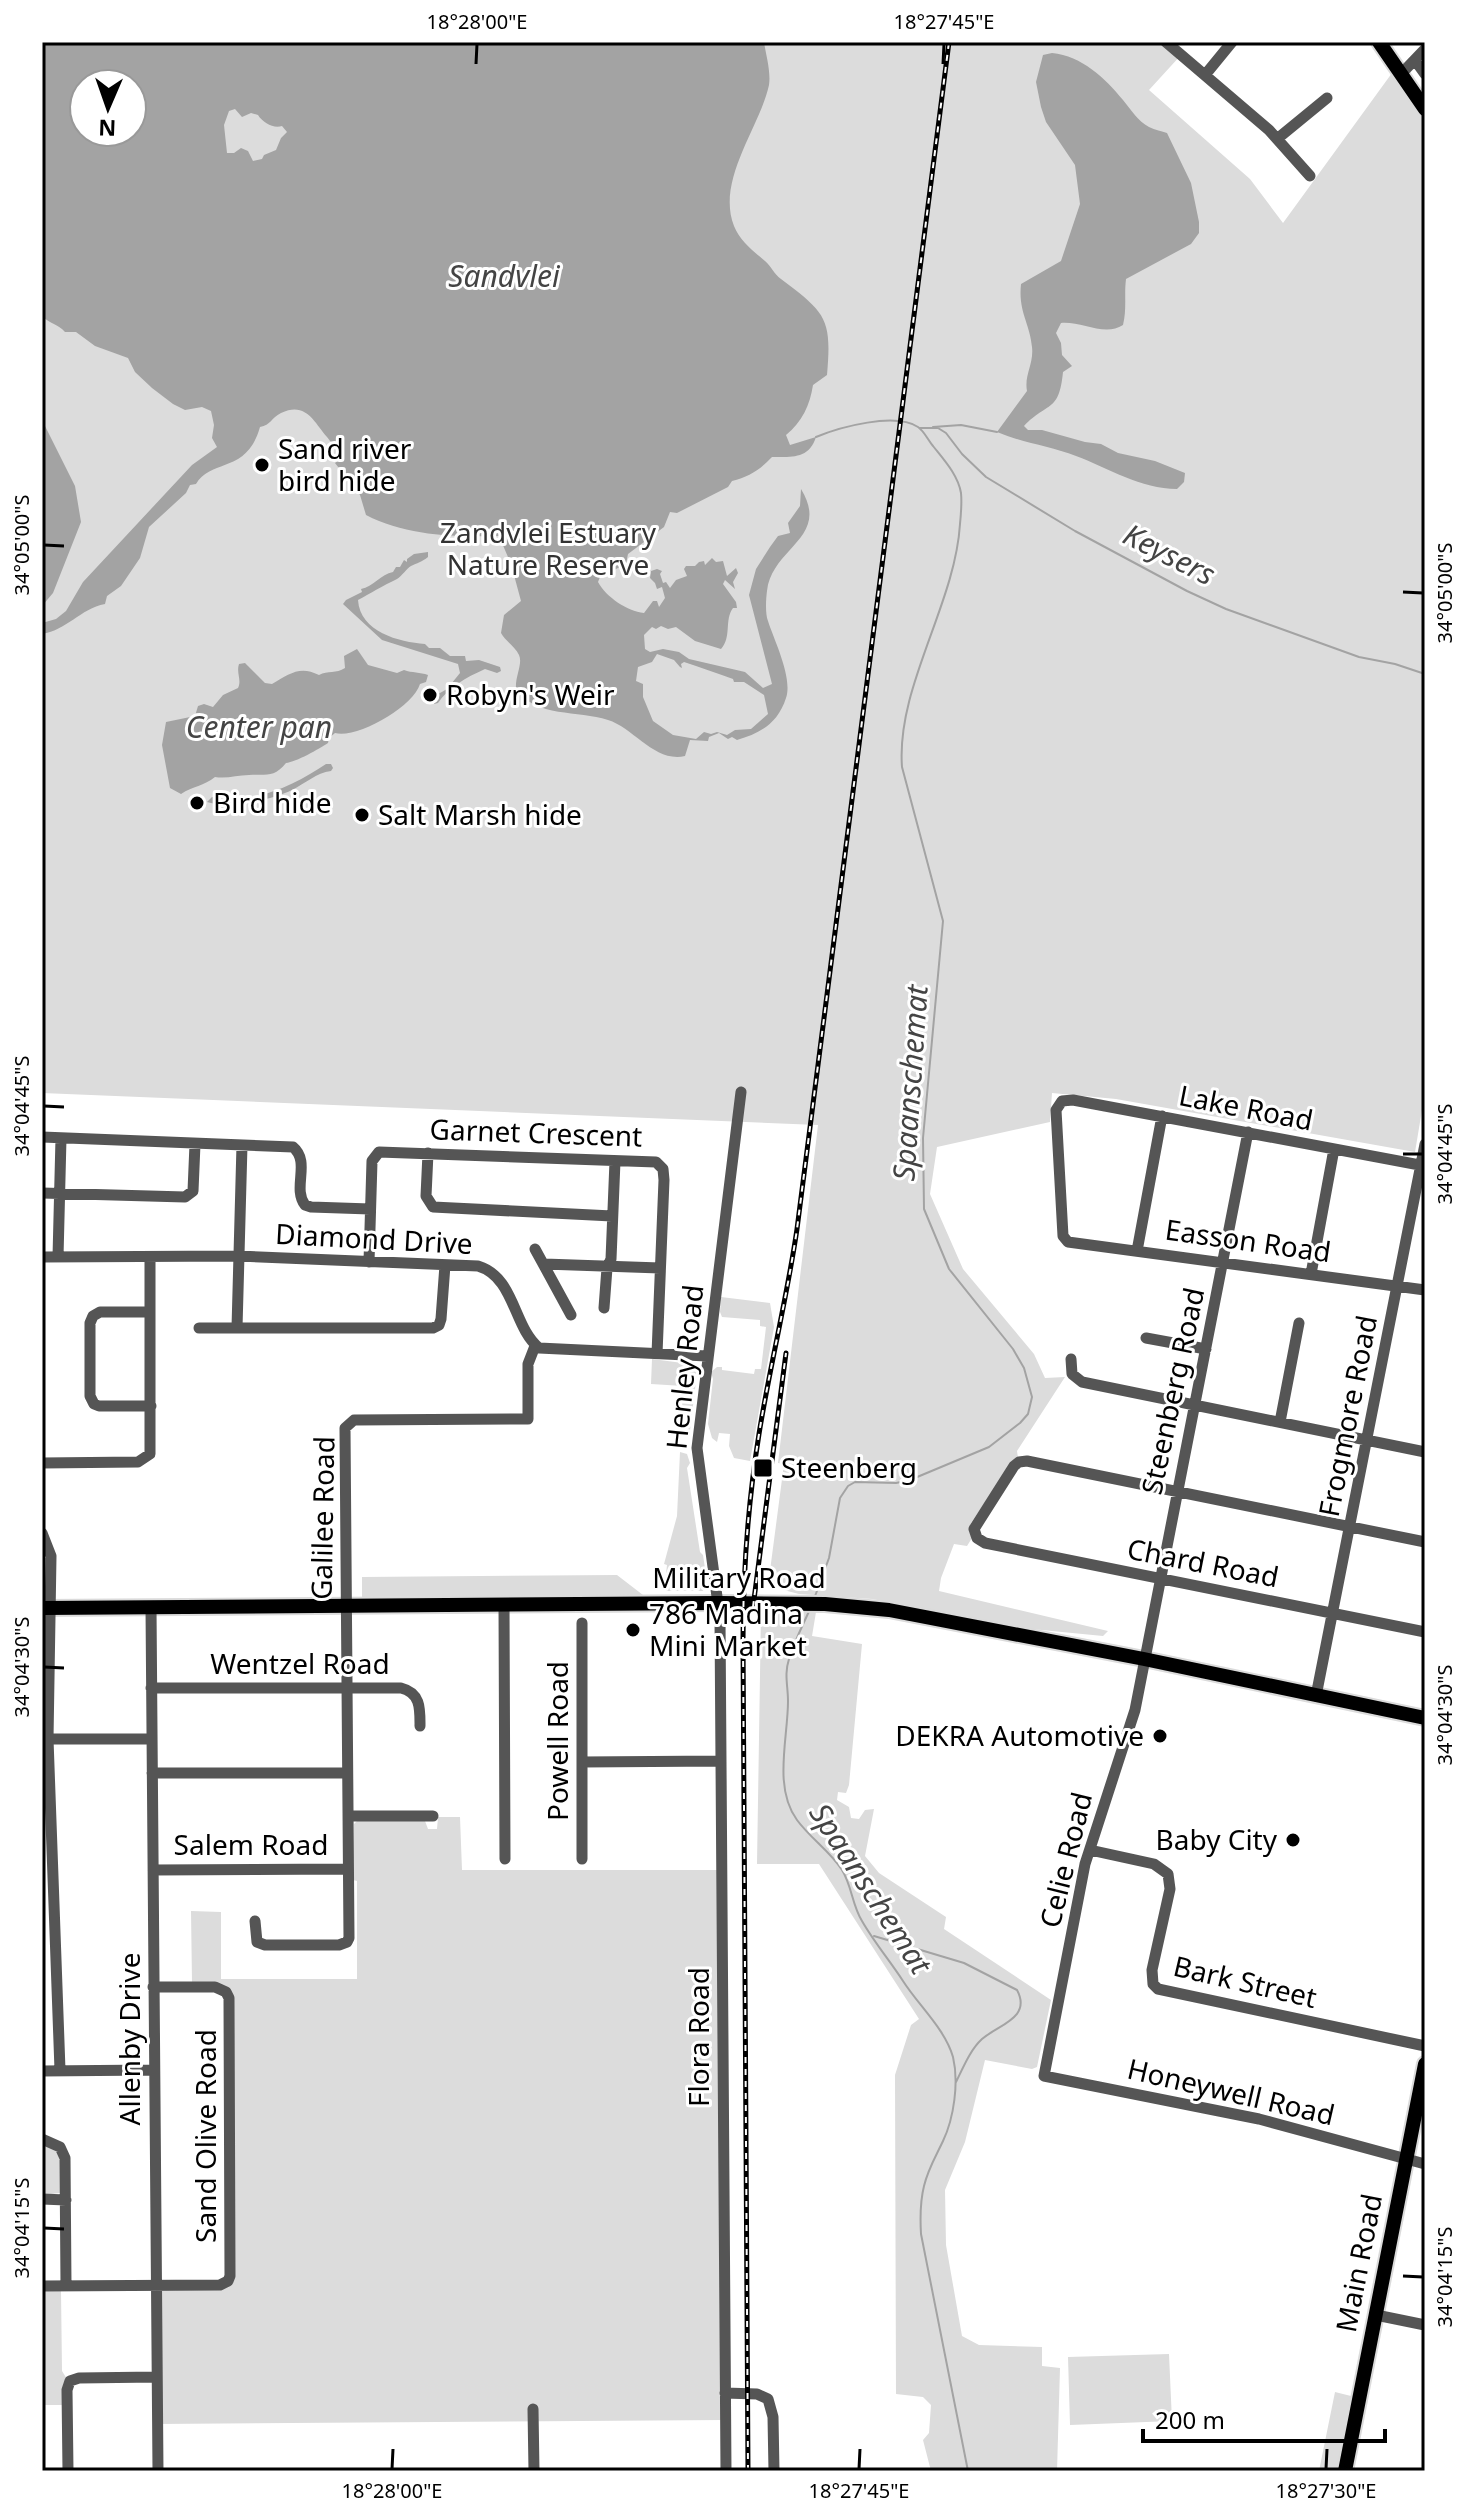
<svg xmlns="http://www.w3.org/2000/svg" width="1467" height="2513" viewBox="0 0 1467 2513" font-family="'Noto Sans',sans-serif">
<rect width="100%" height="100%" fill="#fff"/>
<path fill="#dcdcdc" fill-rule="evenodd" d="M42,42H1166L1181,55L1149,90L1250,179L1283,223L1392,73L1425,122V1092L1415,1152L1116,1099L1052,1093L1050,1122L937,1147L930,1194L963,1269L1034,1354L1045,1378L1065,1377L1017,1451L1018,1458L1012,1462L971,1523L969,1529L972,1538L967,1546L954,1544L941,1578L939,1591L1108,1631L1103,1636L1021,1628L872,1599L799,1594L768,1586L784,1464L778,1463L818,1125L42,1093ZM84,84H132V132H84Z
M721,1297L770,1303L774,1327L750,1461L734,1458L729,1446L730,1434L719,1433L717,1442L712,1438L708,1424L713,1379L711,1372L717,1367H722V1370L754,1374L755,1369H761L766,1327L760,1326V1320L722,1317L720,1312Z
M652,1359L698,1365L690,1430L685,1436H681L683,1386L651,1384Z
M680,1452L687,1454L690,1463L687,1468L700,1552L703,1555L707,1582L703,1591H664L667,1565L664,1564L677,1516Z
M617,1575L643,1595L362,1597V1577Z
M761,1612H816L812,1636L862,1644L849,1785L846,1793L838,1792L837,1800L849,1807L851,1818L859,1819L865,1810L874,1809L865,1856L879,1873L946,1917L944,1929L1051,2000L1037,2067L1032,2069L985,2060L965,2142L945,2190L946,2245L962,2336L979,2345L1042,2347V2366L1060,2368L1057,2471H931L923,2440L929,2433L931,2405L923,2397L896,2394L895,2075L911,2025L919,2019L819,1864H757Z
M438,1817H460L462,1870H722L725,2420L156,2424V2285L228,2281L229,1997L192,1983L191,1911L221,1912V1979H357V1881L353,1880L354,1824L358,1820L425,1821L428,1829H437Z
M42,2142L62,2154L60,2193L42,2195Z
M42,2291H61L62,2371L67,2379L62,2405H42Z
M1169,2354L1172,2421L1070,2425L1068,2357Z
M1335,2392L1351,2396L1337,2471H1319Z"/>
<path fill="#a3a3a3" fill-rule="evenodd" d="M42,42H764C766,55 771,72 769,85C760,127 716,180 734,226C740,241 753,251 765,261C771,266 774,274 781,279C826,313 832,318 827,375L813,385C810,405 802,422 786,435L790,445L816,437C809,459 792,457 772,457C760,470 749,477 732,481L728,487L677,513L670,512L664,527L628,554L626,564L600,577L598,582C606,597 627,611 644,613L653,601H657L659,607L665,598L662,587L657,589L655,583L650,578L651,571L657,569L662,571L660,574L663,583L666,582L670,588L676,580L687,576L684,569L686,566H695L699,562L704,561L705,565L712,558L716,562L723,561L727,576L736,568L738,573L733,582L735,589L725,580L723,584L736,602L737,608H733C724,620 732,637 721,649L695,641L676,627L668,629L661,626L656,629L652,627L644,635L645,649L650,652L663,649L679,652L689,659L745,672L763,688L772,684L749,595L756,569L770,547L778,536L790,533L788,523L800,506L801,489C831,538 772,547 767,591C766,598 765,614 768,621C774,640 793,678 786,698C778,723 761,733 737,740L732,737L728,739L719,733L709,737L708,741L690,740L685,756C655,763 634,728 608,720C578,710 536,718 516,689C515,676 523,664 519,655C515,646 505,641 501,633L504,615L521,601L511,564L499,536C455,537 406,536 366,515L360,495L335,463L340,459C337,449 333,445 327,437C314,422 306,401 281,413C271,418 271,425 260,427C247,474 211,458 196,484L190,485L186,493L149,527L140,558L121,586L107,596L105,604C80,609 67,630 42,634V623L56,619L66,611L83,582L192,465L217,447L212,438L214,425L211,411L202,407L185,410L173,404L152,388L135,372L128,358L95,346L76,332H65C58,324 50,324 42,316ZM132,84V132H84V84ZM235,109L242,117L251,113L258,115C263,123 274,129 282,126L287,132L281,138L276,150L264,155L262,159L253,161L248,151L241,148L234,153H227L224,125L229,111ZM657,654L674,660L680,667L682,668L681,664L684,662C700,667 716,673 733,679L734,682H744L764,695L768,714L751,729L735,730L727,735L717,732L711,734L704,732L696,739L673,735L653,721L643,697V684L636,681L638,667L652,662Z
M1052,53C1082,56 1105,78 1123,100C1131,110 1138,121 1149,127C1155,130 1162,131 1167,133L1191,183L1199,222V233L1191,244L1126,279C1124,295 1127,309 1123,325C1105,337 1081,321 1061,323L1056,333L1061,343L1062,355L1072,366L1063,372C1059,413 1048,401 1024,426L1028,430H1042L1085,442L1101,444L1118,453L1155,461L1185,473L1184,482L1177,489C1141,489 1108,468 1076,456C1050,446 1023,443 997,432L1027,391C1024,375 1034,364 1032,347C1030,323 1018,312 1021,284L1061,261L1080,204L1075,165L1046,122L1041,107L1036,82L1043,55Z
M42,420L75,486L81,522L53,593L42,606Z
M428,552V557C422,562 417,563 411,566C407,568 402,576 397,579C382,586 371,593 358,600C360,632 399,642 425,644L429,648H440L450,656H465L466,661L479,660L500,667L501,671L497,673L485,669C465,678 449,687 438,703L434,704L433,697L447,689L460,673L458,664L382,640L343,604L346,600L362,592L361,589C373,587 381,574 393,572L396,567H400L404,560L407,562V559L414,554Z
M357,649L368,665L397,673L404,670C412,673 420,672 428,675L426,682L420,684C413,707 357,739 335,733L329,738L328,743C319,749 296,762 286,763C274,778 266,774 249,775C237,775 227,779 215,777C204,786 193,786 181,794L170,788L162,745L166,722L195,716L198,706L204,704L213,707L223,695L238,688C242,680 236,673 239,664L245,663L265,683L272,684C289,674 300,665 319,675C328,670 336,674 345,668L344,656Z
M326,764H331L333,768L331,771C316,773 306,783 292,790C272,800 227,809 207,802L212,797C249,807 295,785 326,764Z"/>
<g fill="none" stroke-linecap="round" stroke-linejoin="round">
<path stroke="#a3a3a3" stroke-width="2" d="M933,427L961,425L997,432
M920,428H938L946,433L962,454L986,477L1075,531L1187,591L1226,609L1359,657L1395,664L1425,674
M814,1599L829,1558L840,1498L848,1486L855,1482L896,1483L910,1480L989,1447L1020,1423L1028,1414L1032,1397L1024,1368L1013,1349L949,1269L924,1209L923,1138L943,921L902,767C896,687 955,605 960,524C961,514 962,503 961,493C958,475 944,460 933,446C928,440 924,431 918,427C895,412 840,427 816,437
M810,1609C803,1625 794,1642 789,1659C784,1674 788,1686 788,1701C788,1739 773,1787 797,1820C811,1839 830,1851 842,1870C852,1886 852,1905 862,1921C874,1942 890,1961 903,1981C919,2006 945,2029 953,2057C959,2082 954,2118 943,2141C936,2156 928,2169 924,2186C920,2202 920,2217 921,2234L968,2471
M874,1936L964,1963L1017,1990C1032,2018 998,2025 982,2039C970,2050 963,2068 956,2082"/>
<defs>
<path id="major" d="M1379,42L1425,109
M42,1608L719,1603L825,1604L889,1610L1144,1659L1425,1718
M1345,2471L1425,2064"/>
</defs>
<use href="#major" stroke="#dbdbdb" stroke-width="18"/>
<path stroke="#555" stroke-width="11" d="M1166,42L1269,130L1310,176
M1415,60L1425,74
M1402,73L1425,49
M1205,75L1232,42
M1277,139L1327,98
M1248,1132L1135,1710L1085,1864L1044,2076L1259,2119L1425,2164
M42,1137L293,1147C311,1162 292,1188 305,1205L311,1207L370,1209
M428,1153L426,1196L433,1207L612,1216
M1425,1166L1073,1100L1062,1101L1056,1110L1063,1236L1068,1242L1425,1290
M42,1193L185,1197L193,1191L195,1144
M535,1249L571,1315
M1137,1251L1162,1116
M42,1257L238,1256L478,1266C515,1277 513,1327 539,1348L707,1356
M58,1257L61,1138
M369,1262L372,1161L379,1152L656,1162L663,1169L664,1180L657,1354
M544,1264L660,1268
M1311,1274L1334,1149
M604,1308L607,1268L611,1259L615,1161
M150,1312H100L93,1316L90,1323V1396L94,1404L99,1406H151
M199,1328H433L439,1325L441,1319L445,1265
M237,1328L242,1145
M1146,1338L1206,1349
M1071,1359L1072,1374L1082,1382L1425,1452
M1280,1422L1299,1323
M42,1463L138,1462L150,1454V1257
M42,1533L51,1556L48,1739L60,2070
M1425,1542L1027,1461L1019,1462L1014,1466L974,1529L977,1538L985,1543L1425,1632
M504,1604L505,1859
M151,1607L158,2471
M582,1623V1859
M151,1688H401C421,1693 420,1709 420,1726
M1316,1696L1425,1144
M44,1739H152
M582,1762L721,1761
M152,1773H347
M348,1816H433
M1090,1850L1154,1864L1168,1874L1170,1889L1152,1970L1153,1984L1158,1989L1425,2046
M153,1870L348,1869
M255,1921L257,1942L265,1945H339L347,1942L349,1938L345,1428L354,1420L528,1419V1364L535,1346
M42,2071L154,2070
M42,2139L60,2147L65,2158L66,2285
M42,2199L66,2200
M42,2286L220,2285L228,2281L230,2276L229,1998L226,1992L215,1987H153
M1376,2315L1425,2325
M725,2393L757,2394L768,2399L773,2417L774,2471
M533,2409L534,2471
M68,2471L67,2390L70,2381L79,2378L156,2377
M726,2471L720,1619L697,1448L741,1092"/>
<use href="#major" stroke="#000" stroke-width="14"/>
<defs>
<path id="rail" d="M753,1607L786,1353
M748,2471L743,1641C743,1571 748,1503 759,1434C770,1365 787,1298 797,1229L949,42"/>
</defs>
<use href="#rail" stroke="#000" stroke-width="5"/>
<use href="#rail" stroke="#fff" stroke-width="2" stroke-dasharray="6" stroke-linecap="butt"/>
</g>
<path fill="none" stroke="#000" stroke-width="3" d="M476,64L477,44M943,64L944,44M44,545L64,546M1403,592L1423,593M44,1106L64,1107M1403,1154H1423M44,1667L64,1668M1403,1715H1423M44,2228L64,2229M1403,2276L1423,2277M392,2469L393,2449M859,2469L860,2449M1326,2469L1327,2449"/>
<g fill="#000" stroke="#fff" stroke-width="3">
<circle cx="262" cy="465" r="8"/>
<circle cx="430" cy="695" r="8"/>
<circle cx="197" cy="803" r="8"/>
<circle cx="362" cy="815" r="8"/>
<rect x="753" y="1458" width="20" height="20" rx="4"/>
<circle cx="633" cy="1630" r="8"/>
<circle cx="1160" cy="1736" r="8"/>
<circle cx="1293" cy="1840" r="8"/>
</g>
<g text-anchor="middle" stroke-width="6" stroke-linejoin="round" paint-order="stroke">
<g font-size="28" fill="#000" stroke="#fff" text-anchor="start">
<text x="278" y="459">Sand river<tspan x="278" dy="32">bird hide</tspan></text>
<text x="446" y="705">Robyn's Weir</text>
<text x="213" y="813">Bird hide</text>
<text x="378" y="825">Salt Marsh hide</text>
<text x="781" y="1478">Steenberg</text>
<text x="649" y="1624">786 Madina<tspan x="649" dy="32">Mini Market</tspan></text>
<text x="1144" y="1746" text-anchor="end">DEKRA Automotive</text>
<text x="1277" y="1850" text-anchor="end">Baby City</text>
</g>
<g font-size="28" fill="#333" stroke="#fff">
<text x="548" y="543">Zandvlei Estuary<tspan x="548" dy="32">Nature Reserve</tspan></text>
</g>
<g font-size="28" fill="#000" stroke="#fff">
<text transform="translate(1246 1108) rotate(11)" y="10">Lake Road</text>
<text transform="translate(536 1133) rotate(2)" y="10">Garnet Crescent</text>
<text transform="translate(374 1239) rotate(3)" y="10">Diamond Drive</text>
<text transform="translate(1248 1241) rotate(8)" y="10">Easson Road</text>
<text transform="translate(685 1367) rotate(-84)" y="10">Henley Road</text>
<text transform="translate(1173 1391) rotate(-78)" y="10">Steenberg Road</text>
<text transform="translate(1348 1416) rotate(-79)" y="10">Frogmore Road</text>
<text transform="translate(323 1518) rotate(-89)" y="10">Galilee Road</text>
<text transform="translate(1203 1563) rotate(11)" y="10">Chard Road</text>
<text x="739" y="1588">Military Road</text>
<text x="300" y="1674">Wentzel Road</text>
<text transform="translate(558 1741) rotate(-90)" y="10">Powell Road</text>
<text x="251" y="1855">Salem Road</text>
<text transform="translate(1066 1860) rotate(-76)" y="10">Celie Road</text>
<text transform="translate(1245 1982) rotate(13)" y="10">Bark Street</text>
<text transform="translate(699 2037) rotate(-90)" y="10">Flora Road</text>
<text transform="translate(130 2039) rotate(-90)" y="10">Allenby Drive</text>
<text transform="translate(1231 2092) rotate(13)" y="10">Honeywell Road</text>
<text transform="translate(206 2136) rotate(-90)" y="10">Sand Olive Road</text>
<text transform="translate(1359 2263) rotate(-79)" y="10">Main Road</text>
</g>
<g font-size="30" font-style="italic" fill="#444" stroke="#fff">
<text x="504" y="287">Sandvlei</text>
<text transform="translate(1169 555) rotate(27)" y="10">Keysers</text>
<text x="259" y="738">Center pan</text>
<text transform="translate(911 1083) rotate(-86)" y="10">Spaanschemat</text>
<text transform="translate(870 1889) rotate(57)" y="10">Spaanschemat</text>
</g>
</g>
<rect width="1467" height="2513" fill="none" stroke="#ffffff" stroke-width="88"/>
<g transform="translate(108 108) rotate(182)"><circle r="38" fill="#ffffff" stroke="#999999" stroke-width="2"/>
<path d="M0-6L14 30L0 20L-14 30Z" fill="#000000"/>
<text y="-12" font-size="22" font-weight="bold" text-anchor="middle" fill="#000000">N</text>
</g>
<path d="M1143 2429v12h242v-12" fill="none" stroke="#000000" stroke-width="4"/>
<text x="1155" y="2429" font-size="24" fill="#000000" stroke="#ffffff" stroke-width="6" paint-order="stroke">200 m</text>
<rect x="44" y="44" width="1379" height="2425" fill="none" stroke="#000" stroke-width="3"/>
<g font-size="20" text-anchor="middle" fill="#000">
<text x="477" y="29">18°28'00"E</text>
<text x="944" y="29">18°27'45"E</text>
<text transform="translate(22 545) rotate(-90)" y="7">34°05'00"S</text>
<text transform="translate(1445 593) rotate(-90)" y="7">34°05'00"S</text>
<text transform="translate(22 1106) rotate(-90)" y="7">34°04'45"S</text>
<text transform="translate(1445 1154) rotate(-90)" y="7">34°04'45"S</text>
<text transform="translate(22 1667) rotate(-90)" y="7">34°04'30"S</text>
<text transform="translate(1445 1715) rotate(-90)" y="7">34°04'30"S</text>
<text transform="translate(22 2228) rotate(-90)" y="7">34°04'15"S</text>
<text transform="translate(1445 2277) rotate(-90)" y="7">34°04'15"S</text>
<text x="392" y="2498">18°28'00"E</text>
<text x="859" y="2498">18°27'45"E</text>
<text x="1326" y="2498">18°27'30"E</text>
</g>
</svg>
